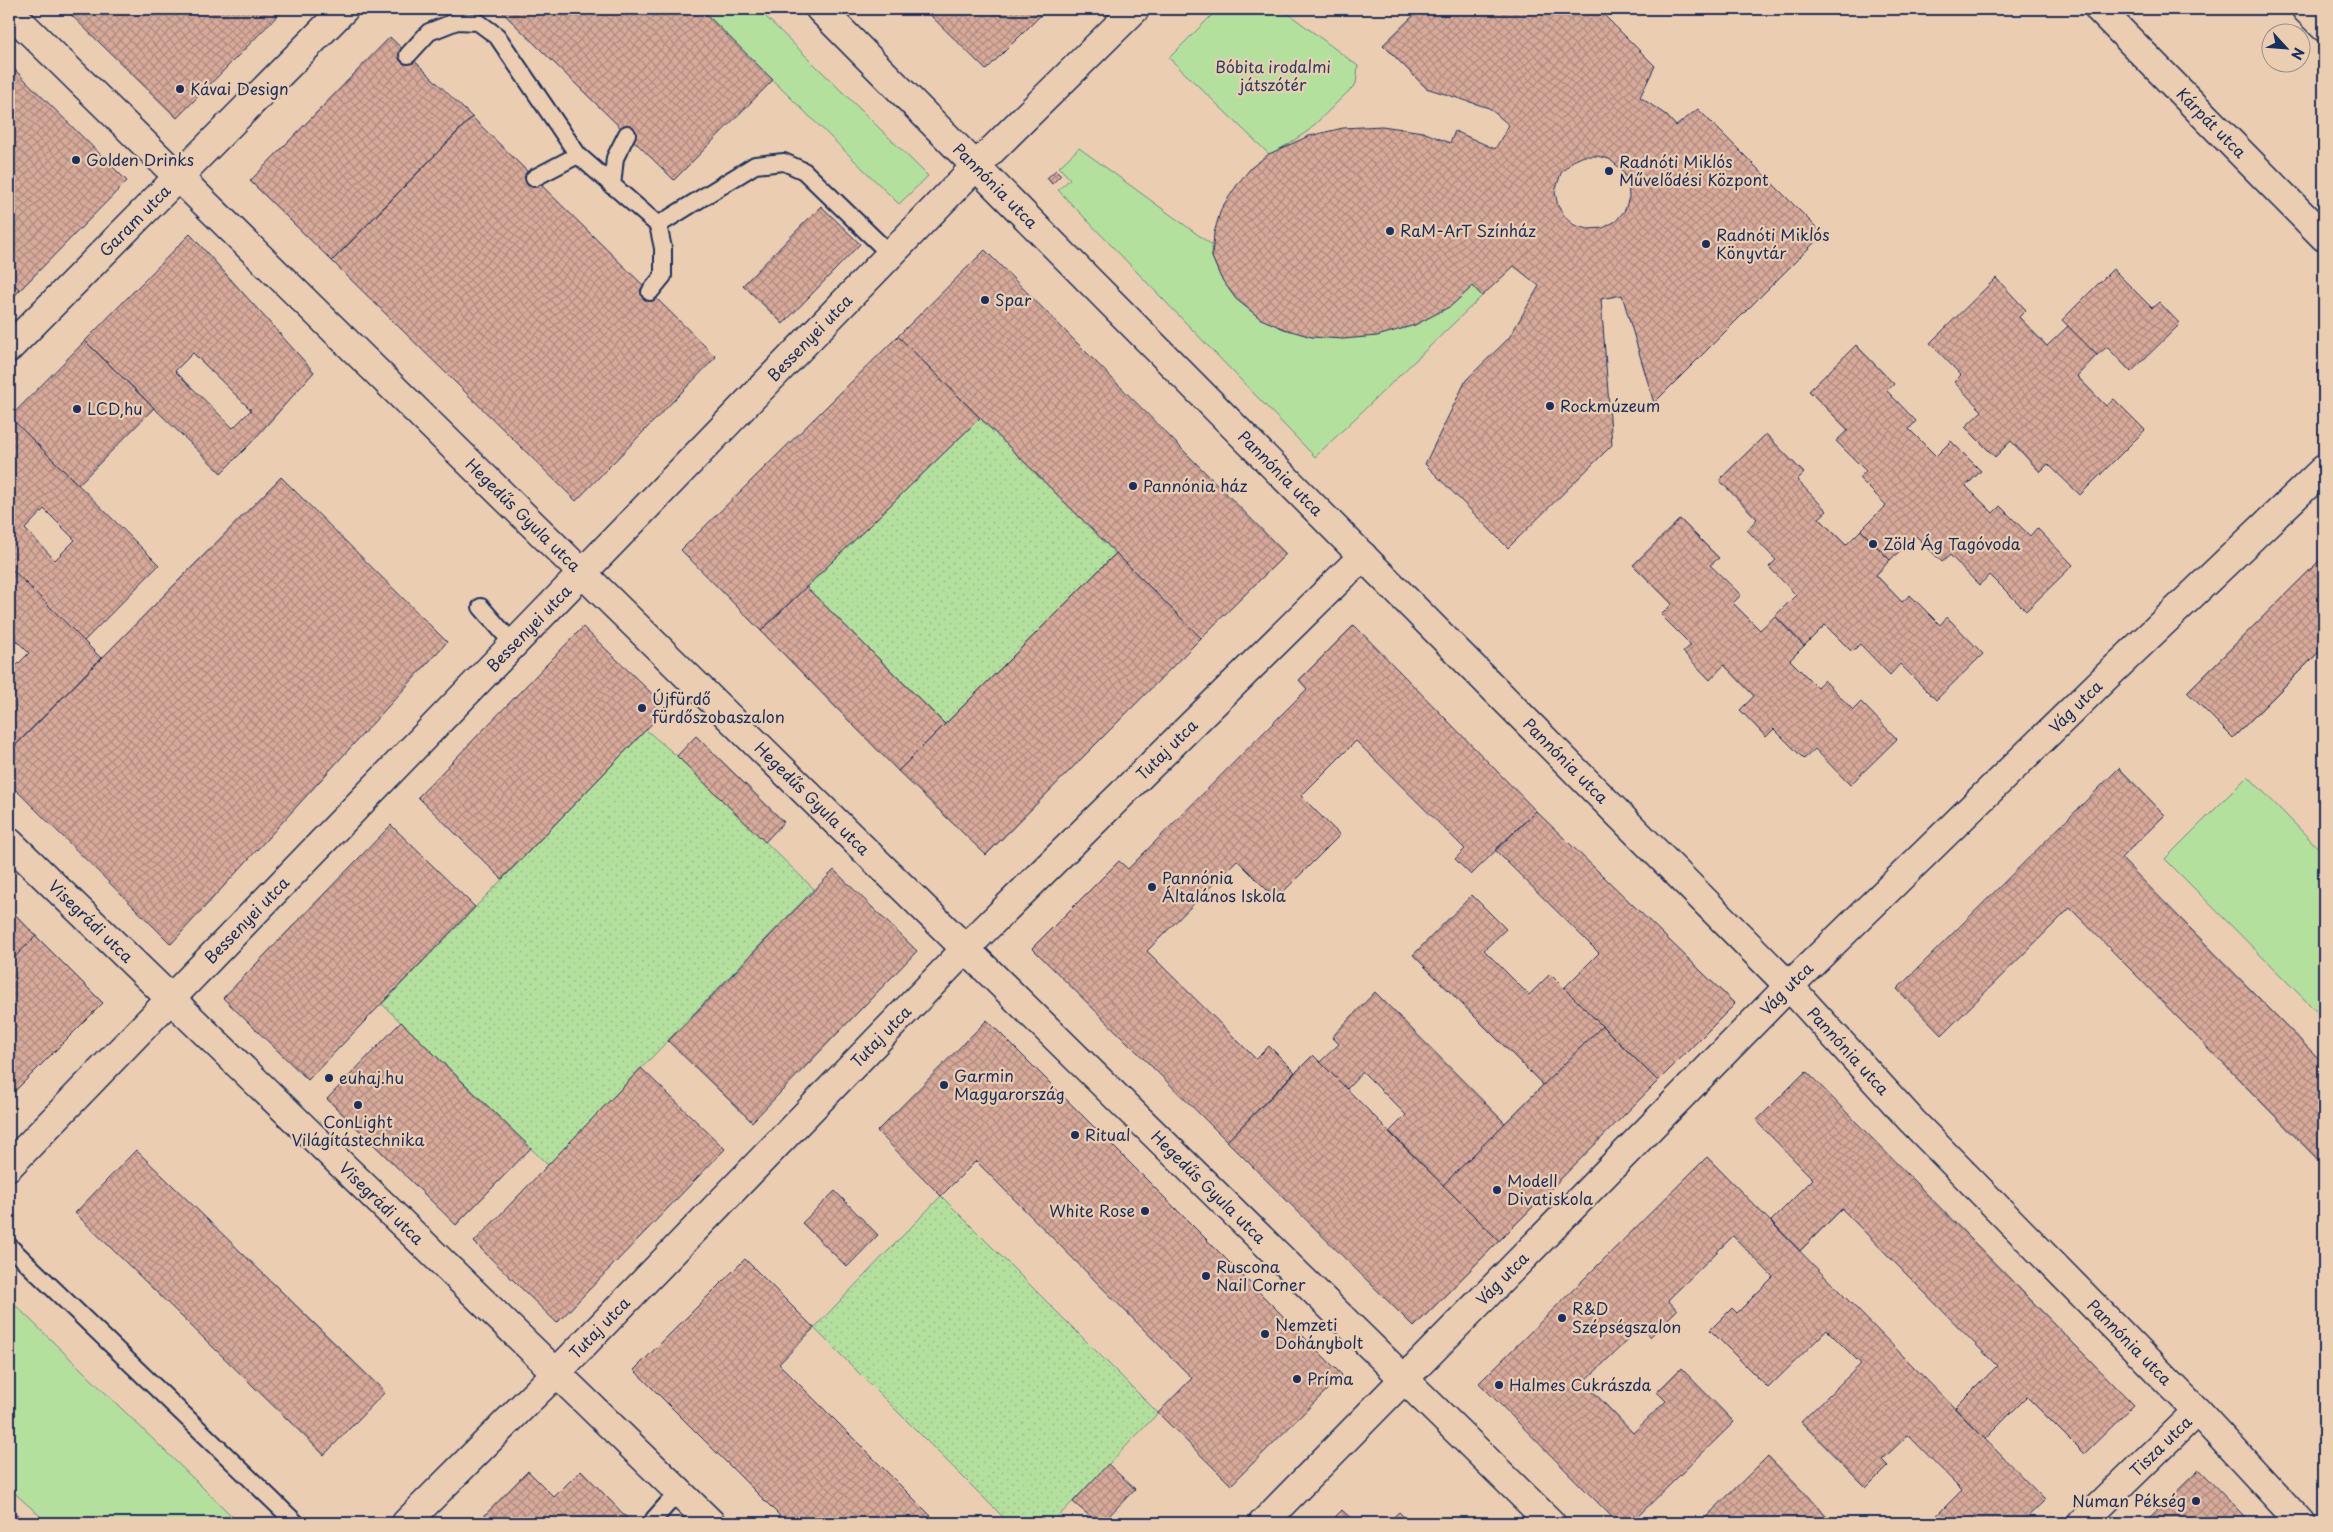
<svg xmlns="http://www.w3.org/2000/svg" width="2333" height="1532" viewBox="0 0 2333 1532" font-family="'Playpen Sans',sans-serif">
<defs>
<pattern id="garden-dots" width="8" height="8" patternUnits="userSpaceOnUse" patternTransform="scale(1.25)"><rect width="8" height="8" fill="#b4e09e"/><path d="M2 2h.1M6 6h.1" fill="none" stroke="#9ac08a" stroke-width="1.8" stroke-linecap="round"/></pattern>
<pattern id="building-cross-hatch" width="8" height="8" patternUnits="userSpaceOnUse" patternTransform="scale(1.25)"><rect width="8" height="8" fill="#d8aa99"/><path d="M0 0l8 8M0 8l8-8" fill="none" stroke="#ae8b80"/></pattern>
</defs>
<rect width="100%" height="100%" fill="#ebceb2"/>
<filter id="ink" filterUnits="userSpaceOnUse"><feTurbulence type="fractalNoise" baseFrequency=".02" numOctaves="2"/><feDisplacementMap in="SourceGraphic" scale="10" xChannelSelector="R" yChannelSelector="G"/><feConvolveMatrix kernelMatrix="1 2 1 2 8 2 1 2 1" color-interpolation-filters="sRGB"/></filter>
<g filter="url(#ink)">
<path fill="#b4e09e" stroke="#68887e" d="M700,9H758L928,176L899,204Z
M1218,9H1282L1358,66L1356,84L1308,131L1279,150L1269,154L1169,58Z
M1079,148L1212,245V257L1221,278L1236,299L1261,319L1312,337L1451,306L1473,286L1482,296L1315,457L1058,190L1070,179L1059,167Z
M2248,776L2324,854V1019L2165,859Z
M9,1299L239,1523H48L9,1488Z"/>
<path fill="url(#garden-dots)" stroke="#68887e" d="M980,418L1116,553L945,724L806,587Z
M646,730L677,756L814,889L548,1165L382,1004Z
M941,1196L1158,1413L1052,1523H1009L814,1328Z"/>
<path fill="url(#building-cross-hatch)" stroke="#1b2f5e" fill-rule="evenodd" d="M65,9H284L177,118Z
M499,9H701L773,80L674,180Z
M924,9H1047L986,70Z
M1420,9H1598L1655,66L1640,97L1666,115L1676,126L1698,109L1823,234L1654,403L1622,295L1601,299L1612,445L1508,548L1425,464L1466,380L1509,338L1539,286L1514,266L1482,296L1473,286L1451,306L1415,325L1377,336L1343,339L1312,337L1284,329L1261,319L1236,299L1221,278L1212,257L1214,233L1221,209L1239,182L1252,167L1269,154L1309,136L1343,128L1382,126L1423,132L1450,143L1455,131L1495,149L1509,125L1489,108L1426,88L1383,45ZM1584,156H1597L1609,159L1622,170L1628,182L1629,197L1625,210L1616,221L1603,228L1588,229L1574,225L1566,218L1558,206L1555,192L1561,173L1573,161Z
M390,37L472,117L332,261L250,181Z
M11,66L127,181L20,290L9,279V69Z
M472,117L716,357L576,501L332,261Z
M1056,170L1061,175L1052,184L1047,178Z
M821,206L860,244L783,324L743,285Z
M190,234L314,372L250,444L221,473L85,341ZM193,353L251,410L233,428L175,371Z
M985,250L1286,554L1201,638L898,336Z
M2113,269L2152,308L2159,302L2180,324L2131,372L2107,347L2097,355L2062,320Z
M1996,278L2026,310L2019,317L2047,346L2068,326L2097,355L2077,376L2106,406L2114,399L2145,430L2080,495L2048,464L2040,472L2011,441L1995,457L1965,427L1982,411L1954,382L1961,375L1930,343Z
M9,279L20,290L9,302Z
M898,336L980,418L761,631L681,550Z
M85,341L154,408L78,485L10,417Z
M1856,345L1894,384L1887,391L1916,421L1909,429L1936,456L1951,441L1981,471L1966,486L1993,513L2000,506L2030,536L2037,528L2073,565L2026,611L1990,575L1979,585L1950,555L1942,562L1916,536L1890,560L1861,530L1886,505L1859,478L1866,471L1836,441L1848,430L1809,391Z
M10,417L159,565L84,641L9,566ZM44,509L75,540L55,560L25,529Z
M1766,434L1804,473L1797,480L1827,511L1819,518L1846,545L1861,530L1890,560L1876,575L1902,602L1910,595L1940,625L1947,617L1983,654L1936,700L1900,664L1890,675L1860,644L1852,652L1825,625L1804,646L1775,616L1796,595L1769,567L1776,560L1747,530L1757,519L1719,480Z
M281,477L447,642L171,944L9,783V752Z
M1680,519L1719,558L1710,565L1741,595L1733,603L1760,630L1775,616L1804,646L1790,660L1817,687L1824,680L1853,710L1861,702L1897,739L1850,785L1815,749L1804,759L1774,729L1766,737L1740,710L1754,696L1724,665L1710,680L1683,652L1691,645L1661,615L1672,604L1633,565Z
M1116,553L1201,638L986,855L898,771Z
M2324,556V647L2233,738L2187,692Z
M9,566L101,658L9,752V667L12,670L29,653L9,633Z
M806,587L945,724L898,771L761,631Z
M1354,625L1536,811L1471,875L1455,859L1465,849L1356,741L1301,796L1340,835L1276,899L1237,860L1147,951L1256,1059L1269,1046L1295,1072L1227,1141L1032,948L1119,861L1128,869L1307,689L1299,680Z
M583,627L667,708L502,879L418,797Z
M696,736L784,822L765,842L677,756Z
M2119,768L2165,815L2121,858L2324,1064V1166L2070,908L1942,1035L1897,989Z
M1536,811L1735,1004L1658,1081L1564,988L1599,953L1495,850Z
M391,825L475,907L308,1080L223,998Z
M834,870L917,951L752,1122L668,1041Z
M1472,895L1506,929L1484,950L1529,995L1550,974L1602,1026L1543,1085L1413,955Z
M9,908L36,936L9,963Z
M36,936L103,1003L9,1097V1035L17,1027L9,1018V963Z
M1375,992L1505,1123L1443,1185L1389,1132L1406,1115L1363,1072L1347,1089L1320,1062L1339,1044L1332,1037Z
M987,1020L1342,1375L1231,1485L1158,1413L1192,1378L976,1161L941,1196L877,1131Z
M401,1022L531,1148L456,1225L327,1099Z
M1602,1026L1658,1081L1499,1241L1443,1185Z
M1313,1055L1499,1241L1414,1327L1227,1141Z
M641,1068L725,1149L557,1323L474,1242Z
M1806,1071L2134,1405L2084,1454L2027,1397L1985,1439L1955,1408L1997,1366L1842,1209L1800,1251L1771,1221L1813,1179L1756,1121Z
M136,1150L385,1392L324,1455L75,1213Z
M1707,1157L2045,1500L2021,1523H1929L1962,1490L1908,1435L1882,1460L1888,1466L1866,1488L1801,1422L1861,1364L1827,1330L1768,1388L1710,1330L1732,1308L1737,1313L1773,1277L1733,1236L1668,1300L1677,1310L1650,1337L1641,1327L1584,1382L1633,1433L1666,1401L1657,1392L1681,1368L1734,1422L1631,1523H1618L1479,1383Z
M835,1191L878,1235L847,1267L802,1223Z
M745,1259L814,1328L779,1364L938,1523H787L634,1370Z
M1768,1456L1833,1522L1831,1523H1700Z
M1108,1464L1135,1489L1102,1523H1098L1073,1502Z
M581,1470L632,1523H477L528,1471L554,1497Z
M2199,1470L2251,1523H2152L2148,1519Z
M9,1507L27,1523H9Z
M1342,1510L1356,1523H1329Z
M1399,1512L1410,1523H1387Z"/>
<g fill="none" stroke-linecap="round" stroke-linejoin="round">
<defs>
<path id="service" d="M408,55L429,32L457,21L478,22L497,36L578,155
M534,178L578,155L658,225
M612,186L615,158L627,134
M650,292L663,276V248L658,225L755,165L784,162L804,171L890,254
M481,607L514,645
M9,1246L296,1523
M654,1519L679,1491"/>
<g id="minor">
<path id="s1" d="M820,9L1789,986L1912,1121L2197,1411L2301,1523"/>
<path id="s2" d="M2099,9L2324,237"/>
<path d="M2306,9L2324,27"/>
<path id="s3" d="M9,11L1551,1523"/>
<path id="s4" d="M9,348L344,9"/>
<path id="s5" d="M9,842L711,1523"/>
<path id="s6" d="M9,1166L977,165L1135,9"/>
<path id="s7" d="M406,1523L556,1373L982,932L1363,556"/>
<path id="s8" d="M1263,1523L1789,986L2106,677L2324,469"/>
<path id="s9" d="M2082,1523L2197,1411"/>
</g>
</defs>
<use href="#service" stroke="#1b2f5e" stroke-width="20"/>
<use href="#minor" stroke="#1b2f5e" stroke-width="31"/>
<use href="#service" stroke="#ebceb2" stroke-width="16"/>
<use href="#minor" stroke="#ebceb2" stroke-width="28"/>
</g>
</g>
<g fill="#1b2f5e" stroke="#ebceb2" stroke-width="2">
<circle cx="180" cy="89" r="5"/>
<circle cx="76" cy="160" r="5"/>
<circle cx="1609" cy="171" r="5"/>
<circle cx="1390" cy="231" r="5"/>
<circle cx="1706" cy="244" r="5"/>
<circle cx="985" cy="300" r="5"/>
<circle cx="1550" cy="406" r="5"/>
<circle cx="77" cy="409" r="5"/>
<circle cx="1133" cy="486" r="5"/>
<circle cx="1873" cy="544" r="5"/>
<circle cx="642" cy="708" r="5"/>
<circle cx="1152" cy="887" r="5"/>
<circle cx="329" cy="1078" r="5"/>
<circle cx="944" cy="1085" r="5"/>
<circle cx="358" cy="1105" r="5"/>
<circle cx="1075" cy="1135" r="5"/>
<circle cx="1497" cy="1190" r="5"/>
<circle cx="1145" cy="1211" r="5"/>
<circle cx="1206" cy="1276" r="5"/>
<circle cx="1562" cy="1318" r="5"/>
<circle cx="1265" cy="1334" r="5"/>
<circle cx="1297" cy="1379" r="5"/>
<circle cx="1499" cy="1385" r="5"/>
<circle cx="2196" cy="1501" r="5"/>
</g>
<g text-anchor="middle" stroke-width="4.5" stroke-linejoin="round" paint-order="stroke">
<g font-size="16" fill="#2a4164" stroke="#ebceb2">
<text x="1273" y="73">Bóbita irodalmi<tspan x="1273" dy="18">játszótér</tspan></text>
</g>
<g font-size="16" fill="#1b2f5e" stroke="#ebceb2" text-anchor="start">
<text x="190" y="95">Kávai Design</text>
<text x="86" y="166">Golden Drinks</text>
<text x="1619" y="168">Radnóti Miklós<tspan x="1619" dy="18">Művelődési Központ</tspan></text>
<text x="1400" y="237">RaM-ArT Színház</text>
<text x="1716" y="241">Radnóti Miklós<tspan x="1716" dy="18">Könyvtár</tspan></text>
<text x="995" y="306">Spar</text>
<text x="1560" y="412">Rockmúzeum</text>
<text x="87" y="415">LCD,hu</text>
<text x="1143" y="492">Pannónia ház</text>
<text x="1883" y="550">Zöld Ág Tagóvoda</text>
<text x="652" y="705">Újfürdő<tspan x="652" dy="18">fürdőszobaszalon</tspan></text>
<text x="1162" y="884">Pannónia<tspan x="1162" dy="18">Általános Iskola</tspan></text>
<text x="954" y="1082">Garmin<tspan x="954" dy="18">Magyarország</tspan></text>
<text x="339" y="1084">euhaj.hu</text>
<text x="358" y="1128" text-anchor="middle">ConLight<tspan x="358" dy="18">Világítástechnika</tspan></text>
<text x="1085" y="1141">Ritual</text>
<text x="1507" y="1187">Modell<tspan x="1507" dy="18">Divatiskola</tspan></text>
<text x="1135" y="1217" text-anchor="end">White Rose</text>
<text x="1216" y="1273">Ruscona<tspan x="1216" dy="18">Nail Corner</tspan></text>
<text x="1572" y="1315">R&amp;D<tspan x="1572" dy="18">Szépségszalon</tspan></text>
<text x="1275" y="1331">Nemzeti<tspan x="1275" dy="18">Dohánybolt</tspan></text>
<text x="1307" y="1385">Príma</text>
<text x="1509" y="1391">Halmes Cukrászda</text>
<text x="2186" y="1507" text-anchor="end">Numan Pékség</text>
</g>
<g font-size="16" fill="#1b2f5e" stroke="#ebceb2">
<text dy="6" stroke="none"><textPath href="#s2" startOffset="160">Kárpát utca</textPath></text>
<text dy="6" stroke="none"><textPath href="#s1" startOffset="249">Pannónia utca</textPath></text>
<text dy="6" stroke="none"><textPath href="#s4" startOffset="179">Garam utca</textPath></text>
<text dy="6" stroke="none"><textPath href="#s6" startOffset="1152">Bessenyei utca</textPath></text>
<text dy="6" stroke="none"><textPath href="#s1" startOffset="654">Pannónia utca</textPath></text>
<text dy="6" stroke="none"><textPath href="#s3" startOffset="720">Hegedűs Gyula utca</textPath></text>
<text dy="6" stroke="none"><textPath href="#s6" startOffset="748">Bessenyei utca</textPath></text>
<text dy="6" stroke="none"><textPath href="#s8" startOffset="1152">Vág utca</textPath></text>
<text dy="6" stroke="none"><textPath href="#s7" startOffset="1085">Tutaj utca</textPath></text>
<text dy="6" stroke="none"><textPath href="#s1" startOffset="1059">Pannónia utca</textPath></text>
<text dy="6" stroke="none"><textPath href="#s3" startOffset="1125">Hegedűs Gyula utca</textPath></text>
<text dy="6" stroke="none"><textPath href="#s6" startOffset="342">Bessenyei utca</textPath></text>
<text dy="6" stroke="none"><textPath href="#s5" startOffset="114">Visegrádi utca</textPath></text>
<text dy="6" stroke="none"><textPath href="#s8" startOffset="748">Vág utca</textPath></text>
<text dy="6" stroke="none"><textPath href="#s7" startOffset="680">Tutaj utca</textPath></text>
<text dy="6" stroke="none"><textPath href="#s1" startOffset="1464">Pannónia utca</textPath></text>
<text dy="6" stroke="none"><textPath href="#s3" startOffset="1680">Hegedűs Gyula utca</textPath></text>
<text dy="6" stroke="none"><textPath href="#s5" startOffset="519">Visegrádi utca</textPath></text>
<text dy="6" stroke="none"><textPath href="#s8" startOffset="342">Vág utca</textPath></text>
<text dy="6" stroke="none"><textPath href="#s7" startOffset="275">Tutaj utca</textPath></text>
<text dy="6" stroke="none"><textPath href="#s1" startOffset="1869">Pannónia utca</textPath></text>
<text dy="6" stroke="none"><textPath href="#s9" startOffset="110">Tisza utca</textPath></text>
</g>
</g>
<rect width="2333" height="1532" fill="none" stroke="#ebceb2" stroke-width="30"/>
<rect x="15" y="15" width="2303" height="1502" fill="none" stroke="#1b2f5e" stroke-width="2" filter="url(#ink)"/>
<g transform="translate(2286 48) rotate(116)"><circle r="24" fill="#ebceb2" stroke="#988e90"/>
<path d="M0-4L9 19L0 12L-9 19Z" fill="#1b2f5e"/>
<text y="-8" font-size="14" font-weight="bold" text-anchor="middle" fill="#1b2f5e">N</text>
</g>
</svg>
